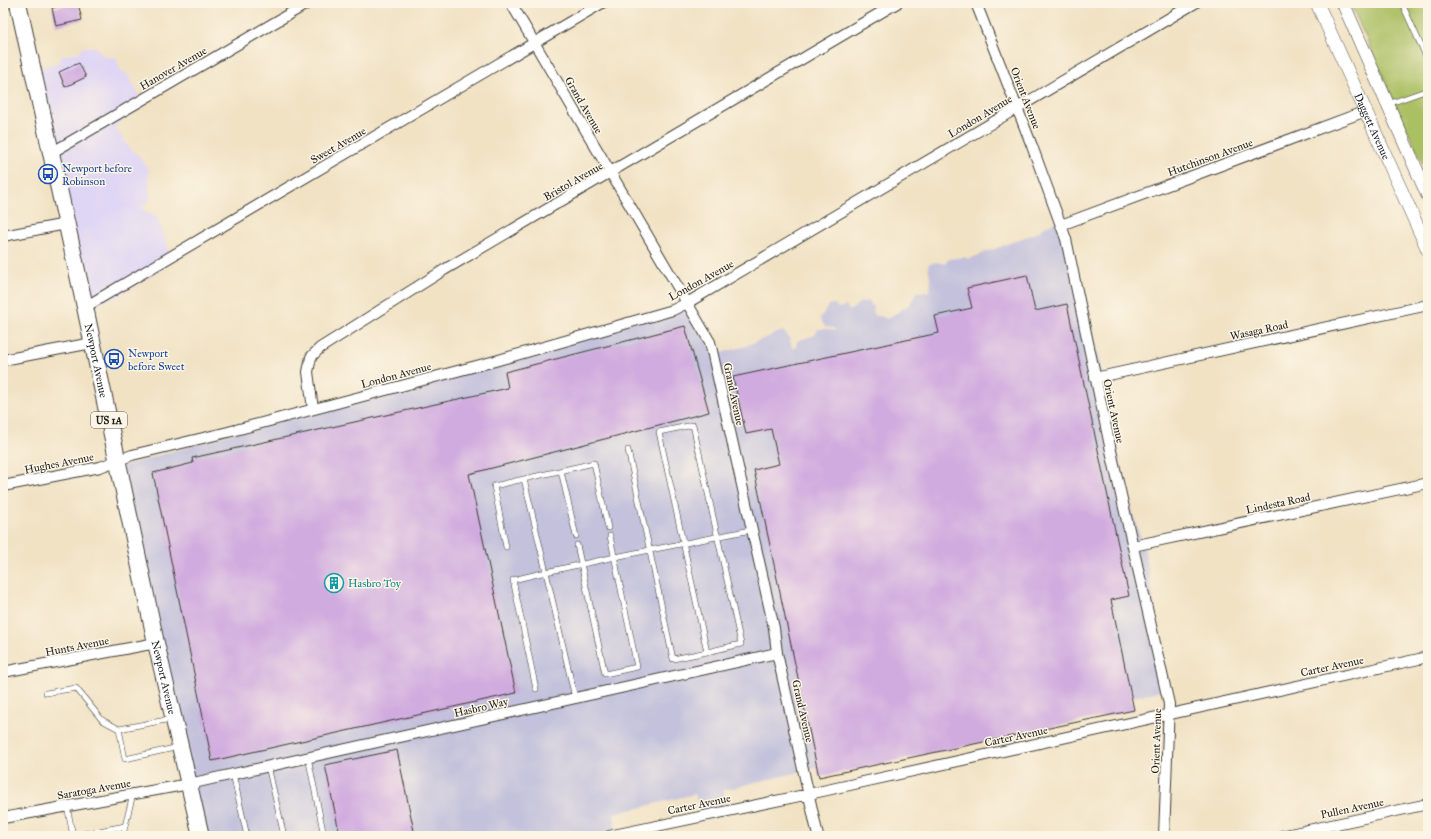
<svg xmlns="http://www.w3.org/2000/svg" width="1431" height="839" viewBox="0 0 1431 839" font-family="'IM FELL Great Primer',serif">
<rect width="100%" height="100%" fill="#fcf5e5"/>
<filter id="ink" filterUnits="userSpaceOnUse"><feTurbulence type="fractalNoise" baseFrequency=".025" numOctaves="2"/><feDisplacementMap in="SourceGraphic" scale="8" xChannelSelector="R" yChannelSelector="G"/><feConvolveMatrix kernelMatrix="1 2 1 2 8 2 1 2 1" color-interpolation-filters="sRGB"/></filter>
<filter id="wash" filterUnits="userSpaceOnUse"><feTurbulence type="fractalNoise" baseFrequency=".012" numOctaves="4" result="noise"/><feDisplacementMap in="SourceGraphic" scale="16" xChannelSelector="R" yChannelSelector="G"/><feGaussianBlur stdDeviation="0.9" result="paint"/><feColorMatrix in="noise" values="0 0 0 0 0 0 0 0 0 0 0 0 0 0 0 0 0 1.4 0 .05"/><feComposite in="paint" operator="in"/></filter>
<g filter="url(#wash)">
<rect width="100%" height="100%" fill="#f1e2c4"/>
<path fill="#dfd5f5" d="M83,47H96L104,57H116L120,70L127,74L145,106L115,125L116,129L129,148L139,156L148,169L150,200L142,207L146,212L157,216L173,262L115,298L85,304L34,69L60,62L61,56L80,52Z"/>
<path fill="#c3c1db" d="M1063,219L1094,336L1127,494L1145,551L1167,686L1165,690L929,741L724,790L722,816L702,818L695,794L614,814L616,836H201L123,466L311,410L688,307L714,355L743,347L783,331L788,336L793,349L796,347L797,341L815,335L818,329H829L835,331L834,328L825,327L820,318L830,304H835L838,308L846,306L850,311L859,303L869,301L873,307L874,316H880L887,319L910,304L917,292H928L931,284L928,264L937,262L945,264L949,259L964,257L969,259L1038,232L1047,225Z"/>
<path fill="#abbf63" stroke="#646e40" d="M1350,3H1428V175Z"/>
<g id="blocks">
<path fill="#d0abdf" d="M73,3H78L82,20L56,26L52,8Z
M79,63L86,77L65,87L59,72Z
M1027,275L1035,311L1067,304L1129,596L1111,600L1134,710L819,777L754,470L779,464L771,429L746,434L733,377L939,333L935,316L972,308L967,288Z
M685,326L709,412L469,474L516,693L212,761L153,473L193,463L192,458L508,388L505,372Z
M397,750L415,836H340L325,765Z"/>
</g>
</g>
<g filter="url(#ink)">
<use href="#blocks" fill-opacity="0" stroke="#3c3a35" stroke-width="1"/>
<g fill="none" stroke-linecap="round" stroke-linejoin="round">
<defs>
<path id="service" d="M1404,8L1428,61
M1388,104L1428,90
M628,450L673,659L707,652L659,432L693,425L741,644L707,652
M561,471L576,536
M524,479L594,463L608,528
M577,545L605,674L637,667L610,536
M506,547L494,486L524,479L546,572L513,580L536,689
M46,693L76,688L102,720L119,729
M575,698L546,572L615,557L751,530
M171,719L119,729L125,759L179,747
M308,757L324,836
M268,766L284,836
M233,774L247,836
M67,806L73,836
M125,826L133,794
M73,836L125,826L123,836"/>
<path id="minor" d="M511,3L710,342L774,628L777,653L818,836
M976,3L1032,146L1066,239L1113,460L1169,704L1164,836
M3,5L7,3
M51,153L308,3
M1061,225L1366,111
M3,236L66,224
M85,307L602,3
M3,360L92,343
M1095,378L1428,305
M313,409L308,372L311,357L320,348L444,270L897,3
M3,486L100,467L132,455L228,432L495,361L673,310L687,303L1195,3
M1133,546L1428,483
M3,672L156,643
M3,818L189,784L777,653
M609,836L809,794L1428,657
M1281,836L1428,804"/>
<g id="tertiary">
<path id="s1" d="M1317,3L1428,250"/>
<path d="M1343,3L1428,196"/>
</g>
<g id="primary">
<path id="s2" d="M18,3L85,307L156,643L201,836"/>
</g>
</defs>
<use href="#service" stroke="#3c3a35" stroke-width="6"/>
<use href="#minor" stroke="#3c3a35" stroke-width="12"/>
<use href="#tertiary" stroke="#3c3a35" stroke-width="14"/>
<use href="#primary" stroke="#3c3a35" stroke-width="18"/>
<use href="#service" stroke="#fff" stroke-width="5"/>
<use href="#minor" stroke="#fff" stroke-width="10"/>
<use href="#tertiary" stroke="#fff" stroke-width="13"/>
<use href="#primary" stroke="#fff" stroke-width="16"/>
</g>
</g>
<defs>
<symbol id="bus-ring" viewBox="-11 -11 22 22"><circle r="9.5" fill="#fcf5e5" stroke="#1a4fb4" stroke-width="1.5"/><path d="M-5-6H5V4H4V6H2V4H-2V6H-4V4H-5ZM-3.5-4V0h7V-4ZM-3.5 1.2v1.5H-2V1.2ZM2 1.2v1.5H3.5V1.2Z" fill="#1a4fb4"/></symbol>
<symbol id="building-ring" viewBox="-11 -11 22 22"><circle r="9.5" fill="#fcf5e5" stroke="#0f9aa8" stroke-width="1.5"/><path d="M-4-6H4V6H1V3H-1V6H-4ZM-2.5-4.3h1.7v1.8h-1.7ZM.8-4.3h1.7v1.8H.8ZM-2.5-1h1.7V.8h-1.7ZM.8-1h1.7V.8H.8Z" fill="#0f9aa8"/></symbol>
</defs>
<g fill-rule="evenodd">
<use href="#bus-ring" x="37" y="163" width="22" height="22"/>
<use href="#bus-ring" x="103" y="348" width="22" height="22"/>
<use href="#building-ring" x="323" y="572" width="22" height="22"/>
</g>
<g text-anchor="middle" stroke-width="3" stroke-linejoin="round" paint-order="stroke">
<rect fill="#fcf5e5" stroke="#5f5d58" stroke-width="1" x="91" y="412" width="36" height="16" rx="3"/>
<g font-size="10" font-weight="bold" fill="#1c1c1c">
<text x="109" y="424">US 1A</text>
</g>
<g font-size="11" fill="#1c1c1c" stroke="#fcf5e5">
<text transform="translate(173 68) rotate(-30)" y="4">Hanover Avenue</text>
<text transform="translate(1026 98) rotate(69)" y="4">Orient Avenue</text>
<text transform="translate(584 105) rotate(60)" y="4">Grand Avenue</text>
<text transform="translate(980 116) rotate(-31)" y="4">London Avenue</text>
<text dy="4" stroke="none"><textPath href="#s1" startOffset="135">Daggett Avenue</textPath></text>
<text transform="translate(338 145) rotate(-30)" y="4">Sweet Avenue</text>
<text transform="translate(1210 157) rotate(-20)" y="4">Hutchinson Avenue</text>
<text transform="translate(573 181) rotate(-30)" y="4">Bristol Avenue</text>
<text transform="translate(701 280) rotate(-29)" y="4">London Avenue</text>
<text transform="translate(1259 330) rotate(-12)" y="4">Wasaga Road</text>
<text dy="4" stroke="none"><textPath href="#s2" startOffset="366">Newport Avenue</textPath></text>
<text transform="translate(396 375) rotate(-15)" y="4">London Avenue</text>
<text transform="translate(734 394) rotate(78)" y="4">Grand Avenue</text>
<text transform="translate(1114 411) rotate(78)" y="4">Orient Avenue</text>
<text transform="translate(59 463) rotate(-11)" y="4">Hughes Avenue</text>
<text transform="translate(1278 503) rotate(-12)" y="4">Lindesta Road</text>
<text transform="translate(77 646) rotate(-11)" y="4">Hunts Avenue</text>
<text transform="translate(1332 666) rotate(-12)" y="4">Carter Avenue</text>
<text dy="4" stroke="none"><textPath href="#s2" startOffset="690">Newport Avenue</textPath></text>
<text transform="translate(481 707) rotate(-13)" y="4">Hasbro Way</text>
<text transform="translate(803 711) rotate(77)" y="4">Grand Avenue</text>
<text transform="translate(1016 736) rotate(-12)" y="4">Carter Avenue</text>
<text transform="translate(1156 741) rotate(-88)" y="4">Orient Avenue</text>
<text transform="translate(94 789) rotate(-10)" y="4">Saratoga Avenue</text>
<text transform="translate(699 804) rotate(-12)" y="4">Carter Avenue</text>
<text transform="translate(1352 808) rotate(-12)" y="4">Pullen Avenue</text>
</g>
<g font-size="11" fill="#164399" stroke="#fcf5e5" text-anchor="start">
<text x="62" y="172">Newport before<tspan x="62" dy="13">Robinson</tspan></text>
<text x="128" y="357">Newport<tspan x="128" dy="13">before Sweet</tspan></text>
</g>
<g font-size="11" fill="#0d838f" stroke="#fcf5e5" text-anchor="start">
<text x="348" y="587">Hasbro Toy</text>
</g>
</g>
<rect width="1431" height="839" fill="none" stroke="#fcf5e5" stroke-width="16"/>
</svg>
